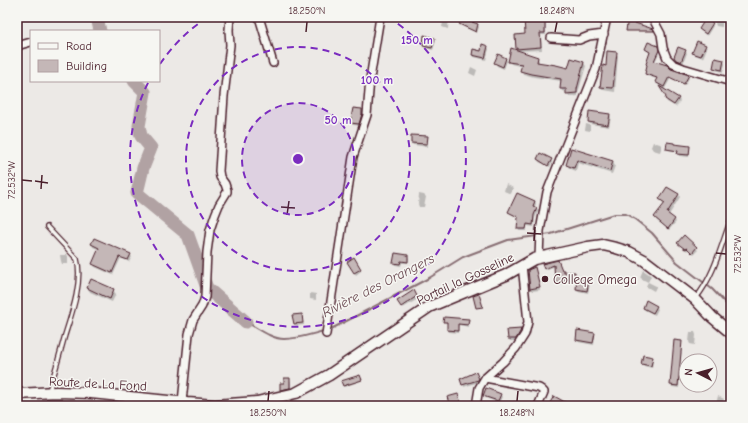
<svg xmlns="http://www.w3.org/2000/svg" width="748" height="423" viewBox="0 0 748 423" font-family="'Comic Neue',sans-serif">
<rect width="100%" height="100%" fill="#ece9e6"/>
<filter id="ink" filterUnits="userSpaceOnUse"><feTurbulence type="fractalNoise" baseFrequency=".025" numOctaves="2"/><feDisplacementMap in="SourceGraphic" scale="8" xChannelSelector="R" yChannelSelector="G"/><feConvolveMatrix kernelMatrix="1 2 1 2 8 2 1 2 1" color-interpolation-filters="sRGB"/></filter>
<g filter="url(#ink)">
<path fill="#0003" d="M444,17H449L448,29L442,27Z
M469,17H476L474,24L478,25L479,27L477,33L462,26L461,24L468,22Z
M516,17H546V35H541L542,50L519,51L538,58L539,61V63L569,69L572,59L584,63L586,66L578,93V96L569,97L567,92L562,91L561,88V81L534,77L523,74L522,71L523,67L511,64L509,61L518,51L517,49L516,36L526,35V21Z
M716,17H731V24L722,23V27L716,26L715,23Z
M712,24L713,26L707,36L701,31L700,29Z
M435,39L436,41L433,50L425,48L424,46Z
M487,46L489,49L486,60L474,57L473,55L481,52Z
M705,46L707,48L703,58L695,55L693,53Z
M646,49L658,50L659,53L655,62L671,70L688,76L689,78L685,85L671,78L664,90L678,98L680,101L676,107L667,102L666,99L667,97L660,86L657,84L656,82L658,79L647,76L646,74L651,53L647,51Z
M685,51L687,53L683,64L678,62L676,60Z
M616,53L618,56L615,92L603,90L601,87L607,67Z
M506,59L507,61L504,69L497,66L496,63Z
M716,60L724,61L725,64L723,72L715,70L714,68Z
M471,67L477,70L475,76L469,73Z
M362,110L363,113V117L360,126L353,125L351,122Z
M610,115L611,117L609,127L590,124L589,122Z
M586,124L590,125V131L585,130Z
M427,137L428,140V147L413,145L412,143Z
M653,142L660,144L662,146L660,152L653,150L651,147Z
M674,145L689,147L690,149L689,157L679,156V152L668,150L667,148Z
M572,150L613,162L615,166L612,174L578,163L576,171L569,168L567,164Z
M538,159L551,160L552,162L550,167L539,162Z
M506,184L513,188L511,194L504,191Z
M668,188L679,195L680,197L669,215L675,220L676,222L669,230L656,220L655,217L666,204L662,202L661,199Z
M419,194L424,195L426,197L424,207H419L418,204Z
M535,201L536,204L534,208L536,209L538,211L535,218L534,227L527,226V231H519L518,228L519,218L511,214L509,212Z
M684,236L698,250L694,254L688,249L687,251L678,243Z
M92,244L130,255L132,257L129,262L121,258L113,275L95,267L93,264L100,250L93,247Z
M60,255H67L68,256V264H62L61,261Z
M408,256L409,258L408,263H402L401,266L395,265L394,263Z
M354,259L361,271L356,275L348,262Z
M557,262L561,271L564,273H575L576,275V280L564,279V284H556V282L555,266L545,270V268Z
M535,268L540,290L532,291L531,289L529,271Z
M643,270L649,274L651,276L648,282L642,279L640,277Z
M589,281L590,283L588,293L578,291L577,289Z
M648,282L656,286V287L654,291L647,287L646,286Z
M88,288L113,290L116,294L112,302L90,292Z
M413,291L418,299L403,308L399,301Z
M310,293L316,294V300L310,299Z
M647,302L656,307L658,309L655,315L645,310L644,308Z
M468,320L469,322V327L459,325L458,333L449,332L448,330V324L446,323L444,321Z
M304,323V325L296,326L295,325Z
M520,330L522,332L521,335L517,341H510L509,339Z
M690,332H695L696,335L695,345L690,344L689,342Z
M594,334L595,336L594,345L578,342L577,340Z
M681,342L682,344L679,388L672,387L671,385Z
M652,358L653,360L652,368L644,366L642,363Z
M360,376L361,381L344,387L342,382Z
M477,376L479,381V382L464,387L462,379Z
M290,379L291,382V390L282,392L281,390Z
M500,394L502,397L499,403L486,398L484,396Z
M718,396L724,399L721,406L716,404Z
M69,400H74L75,402V406H68Z"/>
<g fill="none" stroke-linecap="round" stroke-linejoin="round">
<path stroke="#886e73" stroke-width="2" d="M246,322C258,328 271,339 284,339C297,339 312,334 324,331
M329,329L333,328L429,278L463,257L508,240L551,234L614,214H626L636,220L652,233L677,262L712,289L731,309"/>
<path stroke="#b1a2a3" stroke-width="13" d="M97,17L100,31
M134,81L145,92L139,126L141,136L151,148L143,168L137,193L188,235L207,288L246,322"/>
</g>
<path fill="#c4b7b7" stroke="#4a1f2b" d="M524,17H545V33H540L541,47L516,49L515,35L525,34Z
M628,17H636L635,23L653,29L654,31H626Z
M462,18L472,22L478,24L476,32L459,24Z
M706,18L713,23L706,34L699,29Z
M424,35L435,38L432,48L423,46Z
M697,41L706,45L701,56L692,53Z
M648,42L658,46L659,50L654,61L667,65L671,69L689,75L684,84L669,77L664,87L655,82L657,78L645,74L647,65L646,64L650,52L645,49Z
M482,44L488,46L485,58L472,55L473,49L481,51Z
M678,47L686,50L681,62L676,60L674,57Z
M511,48L538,57L537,62L556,65L568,68L571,58L584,62L577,89V93L566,94V89H560L561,79L531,74L520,71L522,64L508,62Z
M607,51L617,52L613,88L600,87L603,65L606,66Z
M498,54L506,58L503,67L494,63Z
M715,58L724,60L722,70L713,68Z
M659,86L679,98L674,105L665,99L666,97Z
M353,108L362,109V114L359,124L350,123Z
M589,111L610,114L608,125L588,122Z
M411,135L428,136L427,144L411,143Z
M667,142L674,143V144L690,146L689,155L677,154L678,151L666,149Z
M571,148L613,161L610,171L577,160L574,168L566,165Z
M540,153L552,159L548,166L537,159Z
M667,187L679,194L667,213L675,219L668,229L654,217L665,203L659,199Z
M517,193L535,201L533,206L537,208L534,215L533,225L527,224L526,229H517L518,217L508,212Z
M684,235L697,247L692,253L687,248L685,249L677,243Z
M94,238L131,254L128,260L119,257L112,273L92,264L99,248L91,244Z
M395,253L408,255V262L401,261L400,264L393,263Z
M354,257L361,269L354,273L347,262Z
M558,260L562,270H564V272H575V278H564V282L555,283L554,265L544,269L542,264Z
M535,267L540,287L530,289L528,270Z
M577,278L589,280L587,291L576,289Z
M91,279L114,289L110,299L87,288Z
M414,290L417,296L401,307L397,301Z
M479,294L483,307L476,308L473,296Z
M646,300L657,306L653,313L643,308Z
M302,314L303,323L294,324L292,315Z
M444,317L469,319L468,325L458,324V331L447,330V322H443Z
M521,329L520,332L516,339H508L507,330Z
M577,330L595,333L593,343L576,340Z
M674,340L682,341L678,386L670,385Z
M643,355L653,357L651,366L641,364Z
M476,372L479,379L478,380L462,385L460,379Z
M360,375L362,380L343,386L341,381Z
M284,378H290V388L280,390V383H284Z
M486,388L501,394L498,401L483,396Z
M458,394L462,406H450L447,397Z
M554,396L572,406H548Z"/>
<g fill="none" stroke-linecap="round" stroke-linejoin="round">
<defs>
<path id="lane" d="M47,227L77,259C83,281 72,313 65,335C60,353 55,372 49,391
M696,298C714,276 721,246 731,219"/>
<path id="street" d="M259,17L273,63
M652,17L661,34L663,48L667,58L673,64L683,68L731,82
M551,38L579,40L589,36L604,34
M17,46L31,42
M539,258L540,231L547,192L596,69L607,17
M326,334L353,157L367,115L370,79L380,17
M485,378L539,388L542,390L544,392L538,406
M182,402L189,334L193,320L202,306L205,297L207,252L210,230L215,215L219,205L227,192V190L225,184L220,177L219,171L224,96L230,45L229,30L230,17
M476,406L479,388L485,378L503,362L516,348L525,334L528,322L522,265"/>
<path id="secondary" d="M17,394L56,392L91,393L187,403L215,405L257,402L296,393L329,375L429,307L506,275L534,259L588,247L603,245L616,248L629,252L644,260L695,299L712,317L731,333"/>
</defs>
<use href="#lane" stroke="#4a1f2b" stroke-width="6"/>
<use href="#street" stroke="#4a1f2b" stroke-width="10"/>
<use href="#secondary" stroke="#4a1f2b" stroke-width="13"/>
<use href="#lane" stroke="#f6f6f2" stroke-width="3.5"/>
<use href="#street" stroke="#f6f6f2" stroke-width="7"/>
<use href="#secondary" stroke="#f6f6f2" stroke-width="10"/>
</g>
</g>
<path fill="none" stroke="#4a1f2b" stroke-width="1.5" d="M306,32L307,22M555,32L557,22M22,180L32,181M35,181L48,183M41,189L42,175M281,207L295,208M287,215L289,201M527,233L541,234M534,241L535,227M716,253L726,254M268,401L269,391M517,401L518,391"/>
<circle cx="298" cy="159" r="56" fill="#7b2cbf" fill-opacity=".12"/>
<g fill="none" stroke="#7b2cbf" stroke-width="2" stroke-dasharray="7 5">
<circle cx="298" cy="159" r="56"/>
<circle cx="298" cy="159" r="112"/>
<path d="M160 64A168 168 0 0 1 208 17M388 17A168 168 0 1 1 149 81"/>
</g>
<circle fill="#4a1f2b" stroke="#f6f6f2" stroke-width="1.5" cx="545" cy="279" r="4"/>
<g text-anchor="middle" stroke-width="3" stroke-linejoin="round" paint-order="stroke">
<g font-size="13" fill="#4a1f2b" stroke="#f6f6f2">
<text transform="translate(465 278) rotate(-25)" y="5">Portail la Gosseline</text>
<text transform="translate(98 383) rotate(3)" y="5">Route de La Fond</text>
</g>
<g font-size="13" fill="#4a1f2b" stroke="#f6f6f2" text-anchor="start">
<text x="553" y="284">Colleqe Omega</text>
</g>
<g font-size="14" font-style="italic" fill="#6e4d55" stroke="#f6f6f2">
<text transform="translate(378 285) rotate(-27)" y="5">Rivière des Orangers</text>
</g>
</g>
<circle cx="298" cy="159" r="6" fill="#7b2cbf" stroke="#f6f6f2" stroke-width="2"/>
<g font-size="12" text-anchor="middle" font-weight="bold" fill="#7b2cbf" stroke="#f6f6f2" stroke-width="3" stroke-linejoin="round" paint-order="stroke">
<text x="417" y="44">150 m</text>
<text x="377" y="84">100 m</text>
<text x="338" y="124">50 m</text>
</g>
<rect width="748" height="423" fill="none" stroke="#f6f6f2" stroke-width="44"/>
<rect x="30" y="30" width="130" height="52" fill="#f6f6f2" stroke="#b1a0a2"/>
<rect x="38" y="43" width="20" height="6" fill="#f6f6f2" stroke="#b1a0a2"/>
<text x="66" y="50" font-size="12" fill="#4a1f2b">Road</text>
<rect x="38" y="60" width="20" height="12" fill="#c4b7b7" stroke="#b1a0a2"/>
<text x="66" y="70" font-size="12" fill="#4a1f2b">Building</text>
<g transform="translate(698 373) rotate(276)"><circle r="19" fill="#f6f6f2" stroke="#b1a0a2"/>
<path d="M0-3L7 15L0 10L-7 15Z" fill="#4a1f2b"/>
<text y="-6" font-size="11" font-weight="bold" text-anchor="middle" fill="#4a1f2b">N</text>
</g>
<rect x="22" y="22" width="704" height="379" fill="none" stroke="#4a1f2b" stroke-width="1.5"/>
<g font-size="10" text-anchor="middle" fill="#4a1f2b">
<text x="307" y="14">18.250°N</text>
<text x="557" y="14">18.248°N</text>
<text transform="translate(11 180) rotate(-90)" y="4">72.532°W</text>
<text transform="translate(737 254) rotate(-90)" y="4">72.532°W</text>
<text x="268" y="416">18.250°N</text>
<text x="517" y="416">18.248°N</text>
</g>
</svg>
